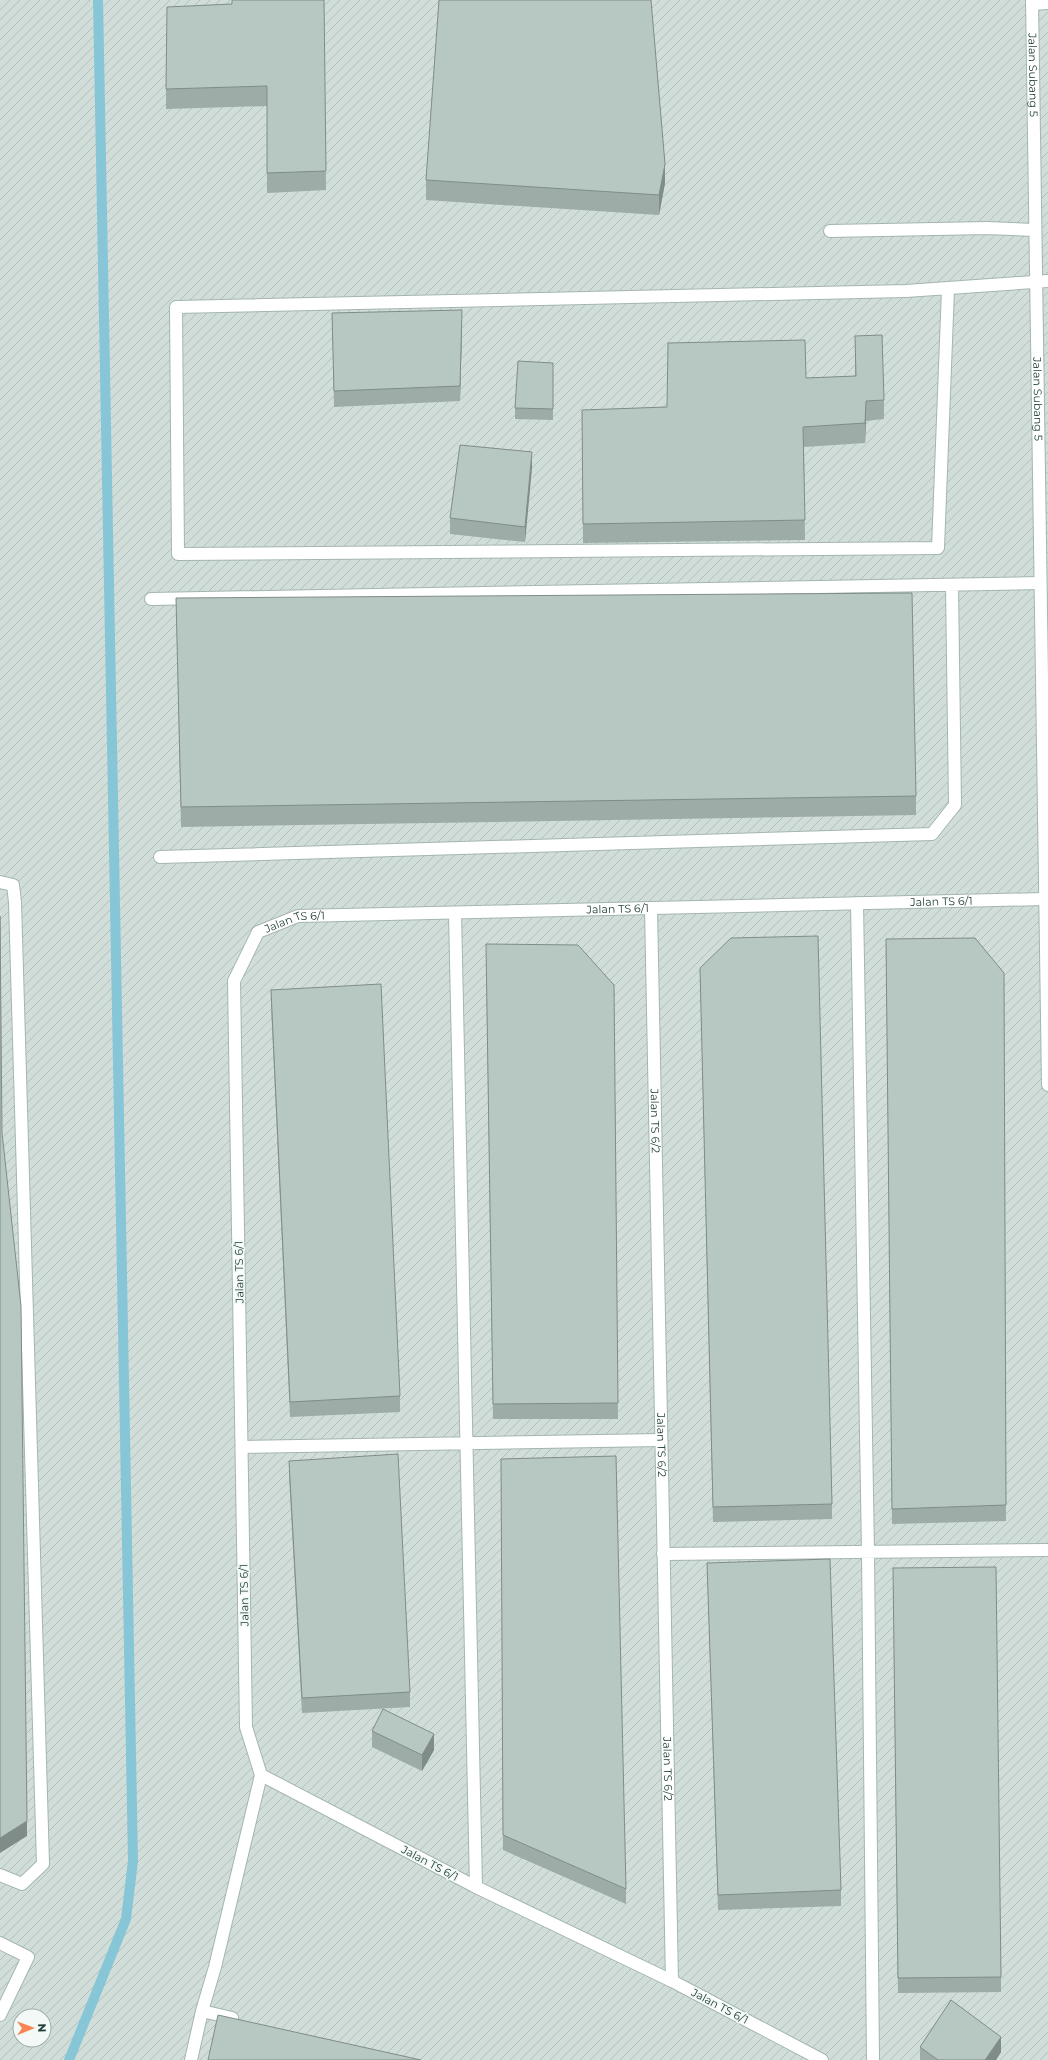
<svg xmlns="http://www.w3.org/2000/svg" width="1048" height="2060" viewBox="0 0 1048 2060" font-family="Montserrat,sans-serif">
<defs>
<pattern id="industrial-furrows" width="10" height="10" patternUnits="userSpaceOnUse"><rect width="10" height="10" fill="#d0ddd8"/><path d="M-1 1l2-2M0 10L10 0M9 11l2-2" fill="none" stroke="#b2bfba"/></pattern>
</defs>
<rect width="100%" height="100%" fill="#e2ede9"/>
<path fill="url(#industrial-furrows)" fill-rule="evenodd" d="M0,0H1048V2060H0ZM20,2016H44V2040H20Z"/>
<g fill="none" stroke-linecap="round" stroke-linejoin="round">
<path stroke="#87c6d6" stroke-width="10" d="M69,2060L126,1919L133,1861L98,0"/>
<defs>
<path id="lane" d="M1032,4L1048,3
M830,231L987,228L1035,230
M948,289L938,548L178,554L176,307L906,291L1048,281
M151,599L1040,583
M160,857L932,834L955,805L952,585
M0,882L13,885L15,902L43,1864L22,1884L0,1875
M857,903L868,1552L873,2060
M455,913L476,1887
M242,1447L661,1440
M663,1554L1048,1550
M0,1943L28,1957L0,2015
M202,2011L215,1967L261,1775
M191,2060L202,2011L232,2018"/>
<g id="street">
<path id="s1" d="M1032,0L1048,1085"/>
<path id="s2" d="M651,908L672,1981"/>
<path id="s3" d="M822,2060L672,1981L476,1887L261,1775L246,1727L234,981L258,932L298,916L1044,899"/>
</g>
</defs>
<use href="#lane" stroke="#a4b6b1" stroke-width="14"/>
<use href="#street" stroke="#a4b6b1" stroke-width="14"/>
<use href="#lane" stroke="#fff" stroke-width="12"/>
<use href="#street" stroke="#fff" stroke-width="12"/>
</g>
<path fill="#9daca7" d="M232,0H324L326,190L267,193V106L166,109V89L232,4Z
M426,180L665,183L659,215L426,200Z
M332,313L462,326L460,401L334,407Z
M855,336L884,400V419L866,421L865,443L804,447L805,540L583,543L582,410L667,407L806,378L855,376Z
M553,363V420L515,419V408Z
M532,467L525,542L450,534V518Z
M176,598L916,796V815L181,827Z
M886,939L1004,973L1006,1521L892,1524Z
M486,960L614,985L618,1419H493Z
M700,968L832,1504V1519L713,1522Z
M271,990L400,1396V1412L290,1417L271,1005Z
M501,1459L626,1889V1904L503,1850Z
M289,1461L410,1692V1707L302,1713L289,1476Z
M707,1563L841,1890V1906L718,1910Z
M893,1583L1001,1977V1992L898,1993Z
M372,1731L434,1750L422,1771L372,1747Z
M920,2047L1001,2052L996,2060H920Z"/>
<path fill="#808c88" d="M665,164V183L659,215V195Z
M462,310V326L460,401V386Z
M866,401V421L865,443V423Z
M532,452V467L525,542V527Z
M434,1734V1750L422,1771V1755Z
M27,1821V1836L0,1853V1838Z
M1001,2037V2052L996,2060H985Z"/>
<path fill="#b7c8c2" stroke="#808c88" d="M232,0H324L326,171L267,173V86L166,89L167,7L232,4Z
M439,0H651L665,164L659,195L426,180Z
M462,310L460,386L334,391L332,313Z
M882,335L884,400L866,401L865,423L803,427L805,520L583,524L582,410L667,407L668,343L805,340L806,378L856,376L855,336Z
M518,361L553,363V409L515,408Z
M460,445L532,452L525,527L450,518Z
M912,593L916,796L181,807L176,598Z
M0,916L2,1133L21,1306L27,1821L0,1838Z
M818,936L832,1504L713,1507L700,968L731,938Z
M975,938L1004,973L1006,1505L892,1509L886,939Z
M486,944L578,945L614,985L618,1403L493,1404Z
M381,984L400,1396L290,1402L271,990Z
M398,1454L410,1692L302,1698L289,1461Z
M616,1456L626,1889L503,1835L501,1459Z
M830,1559L841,1890L718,1895L707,1563Z
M996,1567L1001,1977L898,1978L893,1568Z
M383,1709L434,1734L422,1755L372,1731Z
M951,2000L1001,2037L985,2060H938L920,2047Z
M218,2015L421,2060H208Z"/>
<g text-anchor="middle" stroke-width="3.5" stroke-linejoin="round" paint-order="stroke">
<g font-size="11" fill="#214039" stroke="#f3f9f7">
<text dy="4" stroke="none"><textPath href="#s1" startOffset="75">Jalan Subang 5</textPath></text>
<text dy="4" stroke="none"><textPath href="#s1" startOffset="399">Jalan Subang 5</textPath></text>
<text dy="4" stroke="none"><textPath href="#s3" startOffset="2167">Jalan TS 6/1</textPath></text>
<text dy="4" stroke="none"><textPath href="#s3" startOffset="1843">Jalan TS 6/1</textPath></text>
<text dy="4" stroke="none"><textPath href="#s3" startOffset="1519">Jalan TS 6/1</textPath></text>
<text dy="4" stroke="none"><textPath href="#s2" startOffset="213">Jalan TS 6/2</textPath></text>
<text transform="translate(239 1272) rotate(-91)" y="4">Jalan TS 6/1</text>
<text dy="4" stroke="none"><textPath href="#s2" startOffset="537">Jalan TS 6/2</textPath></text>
<text transform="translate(244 1595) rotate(-91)" y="4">Jalan TS 6/1</text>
<text dy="4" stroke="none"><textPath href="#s2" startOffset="861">Jalan TS 6/2</textPath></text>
<text transform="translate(430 1863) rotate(28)" y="4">Jalan TS 6/1</text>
<text transform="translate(720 2006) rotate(28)" y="4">Jalan TS 6/1</text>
</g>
</g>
<g transform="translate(32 2028) rotate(89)"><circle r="19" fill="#f3f9f7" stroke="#9fafab"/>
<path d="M0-3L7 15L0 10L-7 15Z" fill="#fa8453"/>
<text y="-6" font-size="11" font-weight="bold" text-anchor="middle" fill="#214039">N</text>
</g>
</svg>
